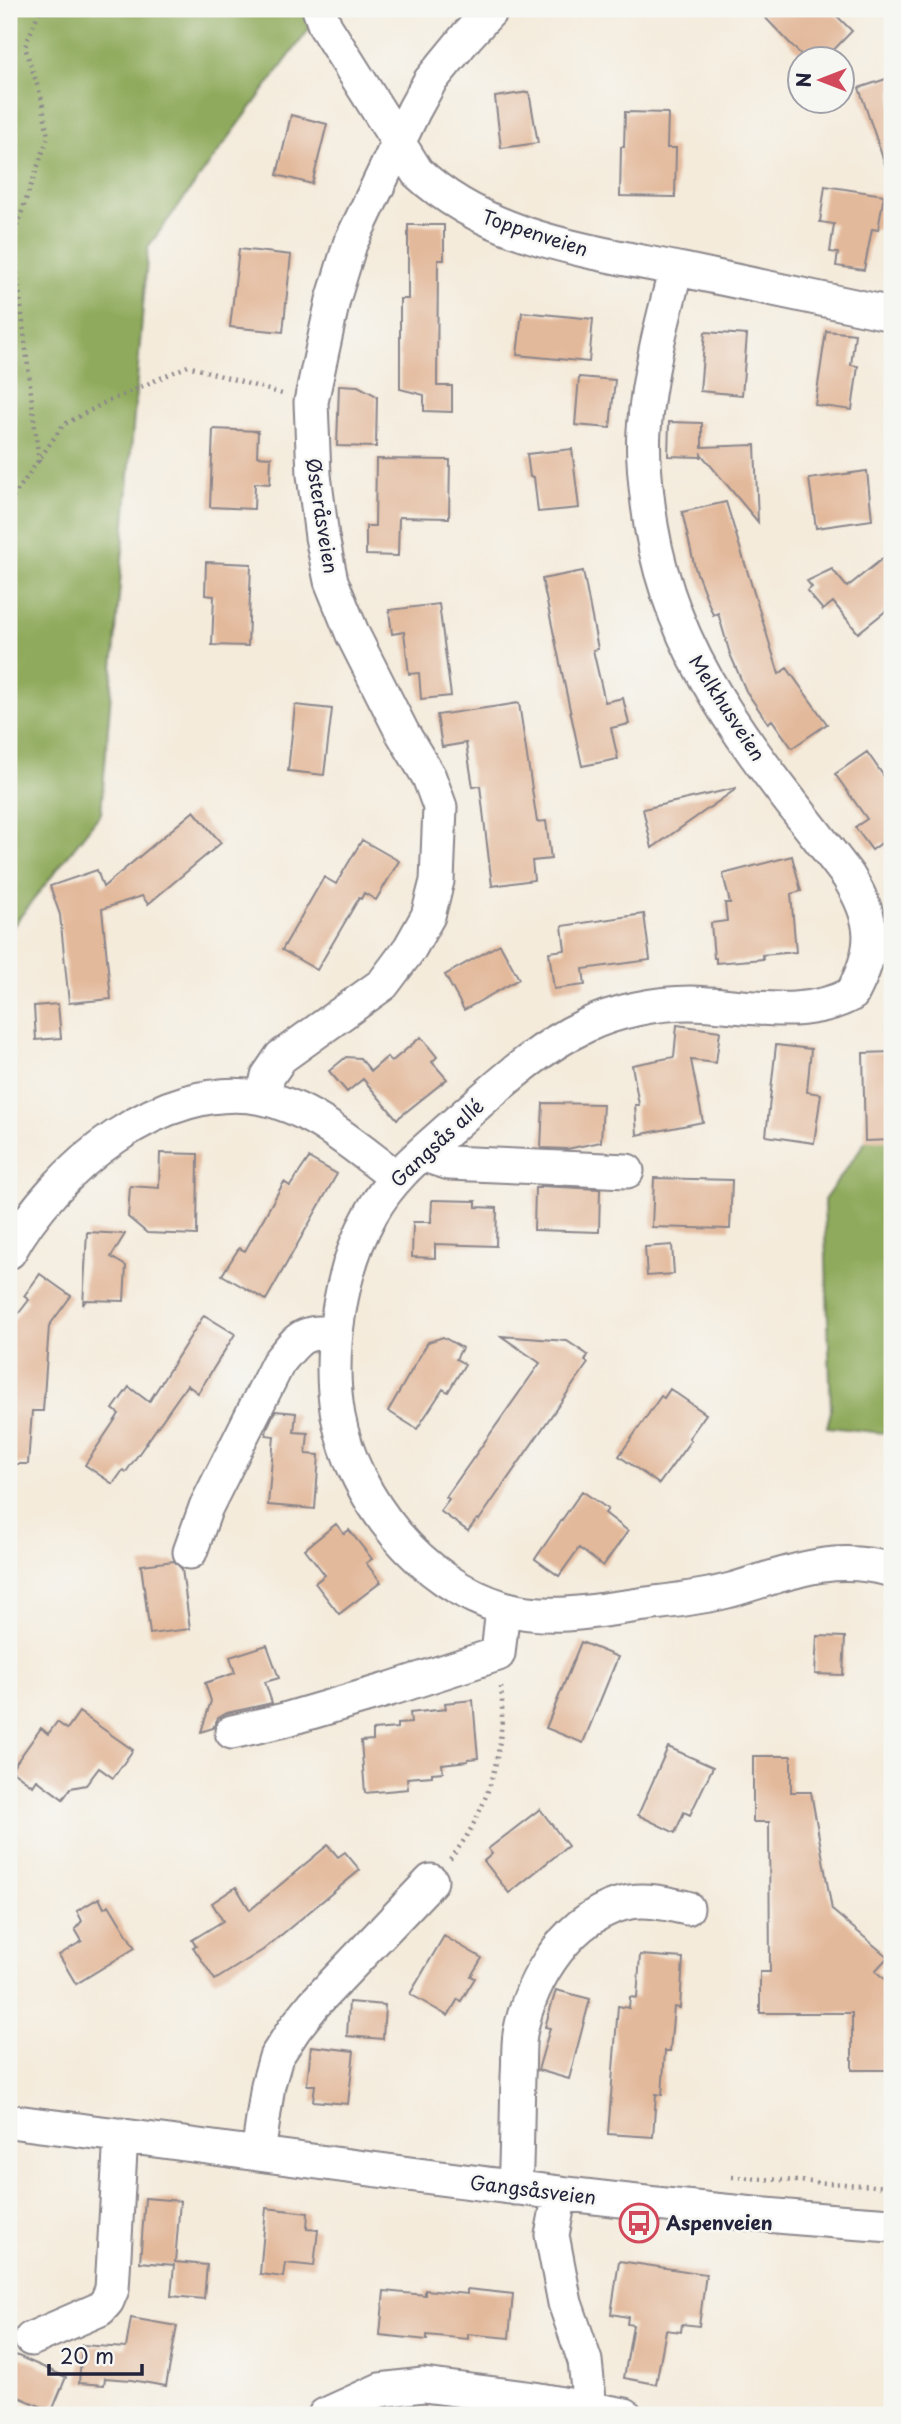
<svg xmlns="http://www.w3.org/2000/svg" width="901" height="2424" viewBox="0 0 901 2424" font-family="'Playpen Sans',sans-serif">
<rect width="100%" height="100%" fill="#f6f6f2"/>
<filter id="ink" filterUnits="userSpaceOnUse"><feTurbulence type="fractalNoise" baseFrequency=".0143" numOctaves="2"/><feDisplacementMap in="SourceGraphic" scale="14" xChannelSelector="R" yChannelSelector="G"/><feConvolveMatrix kernelMatrix="1 2 1 2 8 2 1 2 1" color-interpolation-filters="sRGB"/></filter>
<filter id="wash" filterUnits="userSpaceOnUse"><feTurbulence type="fractalNoise" baseFrequency=".00686" numOctaves="4" result="noise"/><feDisplacementMap in="SourceGraphic" scale="28" xChannelSelector="R" yChannelSelector="G"/><feGaussianBlur stdDeviation="1.57" result="paint"/><feColorMatrix in="noise" values="0 0 0 0 0 0 0 0 0 0 0 0 0 0 0 0 0 1.4 0 .05"/><feComposite in="paint" operator="in"/></filter>
<g filter="url(#wash)">
<rect width="100%" height="100%" fill="#f4ebdb"/>
<path fill="#8faa5c" stroke="#58664c" stroke-width="2" d="M9,9H324L148,247L101,813L9,931Z
M892,1104V1434L827,1427L831,1411L824,1200Z"/>
<g id="blocks">
<path fill="#e3b99b" d="M757,9H830L852,31L824,60H806Z
M892,77V172L888,173L859,88Z
M529,92L538,143L501,148L495,97Z
M625,112L668,113L667,148H676L675,197L620,196L621,147H624Z
M291,115L327,124L312,184L277,175Z
M825,186L884,195L878,230L872,229L864,270L836,266L838,253L830,252L834,224L820,222Z
M408,225H444V260H438L437,386H452V412L424,411V395L400,389V299H408Z
M239,249L291,255L283,332L230,327Z
M522,312L593,319L589,362L517,355Z
M826,331L855,334L851,365L858,366L852,410L815,405Z
M705,332L747,335L742,395L700,391Z
M579,377L615,380L610,428L575,425Z
M339,385L358,386L377,396L376,447L337,446Z
M669,422L702,423V447L755,445L758,522L701,454V457L668,456Z
M213,429L258,431L257,456L271,457L270,484L255,483L254,509L210,507Z
M572,449L579,508L538,512L534,477H530L527,454Z
M376,459L450,460L449,518L399,517L398,556L366,555V526H375Z
M867,471L872,520L816,528L809,479Z
M726,502L779,674L787,668L827,724L792,748L772,720L768,723L746,691L730,654L718,613L713,615L695,568L682,512Z
M892,551V606L858,633L833,602L823,610L807,591L812,587L807,581L832,569L847,587Z
M206,562L251,564L248,646L212,645L214,596L205,595Z
M583,571L598,649L593,650L605,702L623,698L629,724L611,728L618,759L582,766L542,579Z
M439,604L451,696L421,699L419,673L409,674L404,632L392,634L389,610Z
M519,703L537,822L546,821L551,859L532,861L534,880L492,886L480,786L473,787L466,743L442,747L437,715Z
M295,705L332,709L324,775L288,771Z
M867,752L892,788V855L883,842L872,850L855,827L867,819L835,774Z
M736,788V789L652,848L643,809Z
M194,811L221,843L148,904L142,896L102,909L111,999L69,1003L60,915L50,886L97,870L103,887Z
M362,840L399,861L376,900L364,893L361,899L359,898L317,970L282,950L324,877L336,884Z
M792,856L801,891L791,894L796,952L762,955L763,959L716,963V958H714L711,923L727,921L725,903H730L723,874Z
M644,914L650,960L583,969L585,985L554,989L549,952L565,950L562,926Z
M500,944L519,979L464,1010L445,975Z
M58,1004L61,1038L36,1040L34,1006Z
M677,1025L720,1031L716,1063L691,1060L703,1122L637,1135L635,1105H639L632,1065L674,1057Z
M421,1037L437,1057L432,1062L447,1079L397,1119L363,1079L347,1092L329,1071L346,1057L360,1058L371,1071L387,1057L391,1062Z
M776,1045L811,1049L807,1092L821,1094L814,1143L766,1136Z
M892,1052V1140L865,1141L863,1053Z
M543,1103L603,1104L601,1142L567,1149L541,1148Z
M160,1153L198,1154L197,1235L147,1233L128,1217L130,1186L159,1188Z
M309,1158L337,1174L266,1300L222,1275L239,1248L245,1251L284,1182L290,1186Z
M654,1178L732,1180L730,1229L652,1227Z
M540,1186L600,1189L599,1232L534,1230L535,1188H540Z
M432,1200L476,1201V1207L497,1208L496,1246L435,1244V1258L412,1257L413,1222H431Z
M87,1232L125,1234L111,1257L126,1266L124,1301L86,1300L83,1305Z
M672,1245L674,1274L647,1276L645,1247Z
M40,1274L71,1296L49,1326L43,1411H32L28,1464H9V1382L12,1322L29,1300L24,1296Z
M204,1315L235,1334L198,1393L187,1385L126,1472L123,1470L113,1484L85,1465L119,1414L113,1409L129,1387L149,1402Z
M501,1336L567,1341L588,1355L585,1361L588,1363L479,1520L477,1519L468,1531L440,1511L449,1499L446,1497L540,1363Z
M443,1337L462,1348L456,1359L465,1364L448,1392L443,1389L417,1429L388,1411L428,1342Z
M670,1389L706,1414L689,1438L691,1440L659,1484L619,1456L661,1396L664,1398Z
M275,1411L296,1413L294,1432L308,1433L306,1454L319,1455L315,1509L268,1505L274,1436L266,1435L267,1428Z
M582,1491L608,1509L605,1513L628,1531L603,1566L579,1548L559,1576L535,1559Z
M336,1524L344,1534L349,1530L372,1559L366,1563L381,1582L339,1614L315,1583L325,1575L305,1549Z
M174,1561L182,1569L190,1629L150,1634L141,1565Z
M817,1636L845,1637L843,1675L815,1674Z
M581,1642L618,1657L583,1743L546,1728Z
M267,1645L279,1678L265,1682L272,1703L227,1713L218,1718L213,1728L201,1732L211,1701L205,1683L235,1673L230,1657Z
M473,1700L478,1758L468,1759V1761L442,1764L443,1772L432,1773V1776L407,1778L408,1789L365,1793L361,1741L373,1740V1730L397,1728V1724L411,1723L410,1713L446,1709L445,1703Z
M79,1712L133,1750L113,1778L99,1768L86,1785L71,1788L63,1799L37,1780L33,1786L11,1770L41,1728L48,1734L57,1722L67,1729Z
M668,1747L713,1767L690,1815L684,1812L675,1833L638,1815Z
M753,1756H791V1792H811L832,1910L888,1957L875,1971L892,1985V2070H852V2013H760V1972H770L769,1822H753Z
M540,1809L568,1846L509,1893L484,1861L492,1854L488,1849Z
M328,1845L338,1857L345,1852L360,1870L263,1950L215,1980L193,1947L196,1946L192,1940L223,1921L212,1903L236,1887L250,1910Z
M99,1898L104,1908L109,1905L135,1948L76,1984L59,1955L82,1941L75,1929L82,1921L77,1911Z
M444,1936L482,1958L471,1976L475,1978L461,2001L458,1999L448,2016L410,1994Z
M640,1955L683,1958L680,2008L674,2007L670,2051H665L662,2095L656,2094L653,2137L608,2134L618,2006L629,2008L630,1997L637,1998Z
M556,1990L590,1999L569,2079L538,2070L550,2028L545,2027Z
M349,2002L385,2005L383,2039L347,2036Z
M311,2046L354,2051L348,2104L313,2101L315,2085H307Z
M145,2198L180,2201L175,2262L207,2265L204,2299L171,2296L174,2265L140,2262Z
M266,2208L308,2213L307,2229L318,2230L314,2266L285,2263L283,2277L260,2274Z
M619,2261L706,2274L699,2326L682,2324L681,2332L666,2330L656,2384L624,2378L633,2325L627,2324L628,2317L611,2314Z
M467,2289L513,2294L509,2338L468,2334V2339L427,2335V2340L380,2335L384,2291L425,2295V2290L467,2294Z
M131,2318L177,2326L166,2386L131,2380L105,2378L104,2385L79,2383L82,2345L126,2348Z
M9,2352L66,2377L52,2411L9,2393Z"/>
</g>
</g>
<g filter="url(#ink)">
<use href="#blocks" fill-opacity="0" stroke="#8b868b" stroke-width="2"/>
<g fill="none" stroke-linecap="round" stroke-linejoin="round">
<defs>
<path id="minor" d="M319,9L325,26L417,172C488,239 590,251 683,270C753,285 823,299 892,314
M676,269C662,322 648,375 644,430C642,454 645,480 648,504C666,660 757,756 848,876C876,921 877,947 852,994C802,1021 744,1004 690,1003C656,1003 616,1011 585,1026C538,1048 498,1086 459,1120C427,1149 392,1175 371,1214C340,1269 327,1354 338,1416C354,1500 422,1584 504,1608C549,1621 594,1611 639,1605C670,1601 702,1598 731,1590C789,1573 831,1553 892,1570
M263,1098L268,1076L281,1057L383,984L410,948L428,916L437,881L440,807L429,777L402,732L353,635L331,581L322,537L314,475L311,402L333,300L350,244L414,110L430,81L467,36L492,9
M421,1154L449,1163L627,1171
M9,1252C54,1170 163,1078 263,1098C313,1108 356,1148 396,1177
M190,1552L206,1507L278,1363C299,1337 302,1331 336,1333
M232,1732L284,1720L390,1689L498,1654L503,1608
M9,2121C303,2158 596,2205 892,2225
M258,2154L268,2085L276,2057L295,2028L314,2004L431,1881
M515,2188C517,2151 517,2113 518,2076C519,2062 518,2047 520,2034C530,1979 570,1913 630,1902C649,1899 668,1904 687,1908
M560,2194L552,2235L565,2303L585,2361L590,2408
M31,2339L100,2309L107,2301L112,2289L121,2135
M325,2415L380,2390L423,2385L534,2399L625,2415"/>
</defs>
<use href="#minor" stroke="#8b868b" stroke-width="37"/>
<path stroke="#8b868b" stroke-width="4.5" stroke-dasharray="2 5" stroke-linecap="butt" d="M39,462L13,237L48,137L42,100L25,47L40,9
M9,503L63,425L104,403L188,366L282,394
M450,1859C488,1814 507,1745 501,1687
M732,2177L892,2187"/>
<use href="#minor" stroke="#fff" stroke-width="33"/>
</g>
</g>
<defs>
<symbol id="bus-ring" viewBox="-11 -11 22 22"><circle r="9.5" fill="#f6f6f2" stroke="#d1495b" stroke-width="1.5"/><path d="M-5-6H5V4H4V6H2V4H-2V6H-4V4H-5ZM-3.5-4V0h7V-4ZM-3.5 1.2v1.5H-2V1.2ZM2 1.2v1.5H3.5V1.2Z" fill="#d1495b"/></symbol>
</defs>
<g fill-rule="evenodd">
<use href="#bus-ring" x="617" y="2201" width="44" height="44"/>
</g>
<g text-anchor="middle" stroke-width="5" stroke-linejoin="round" paint-order="stroke">
<g font-size="19" fill="#22223b" stroke="#f6f6f2">
<text transform="translate(535 233) rotate(18)" y="7">Toppenveien</text>
<text transform="translate(322 516) rotate(81)" y="7">Østeråsveien</text>
<text transform="translate(727 708) rotate(57)" y="7">Melkhusveien</text>
<text transform="translate(437 1143) rotate(-43)" y="7">Gangsås allé</text>
<text transform="translate(533 2190) rotate(7)" y="7">Gangsåsveien</text>
</g>
<g font-size="19" font-weight="bold" fill="#22223b" stroke="#f6f6f2" text-anchor="start">
<text x="666" y="2230">Aspenveien</text>
</g>
</g>
<rect width="901" height="2424" fill="none" stroke="#f6f6f2" stroke-width="35"/>
<g transform="translate(821 80) rotate(270)"><circle r="33" fill="#f6f6f2" stroke="#a1a1a9" stroke-width="2"/>
<path d="M0-5L12 26L0 18L-12 26Z" fill="#d1495b"/>
<text y="-10" font-size="19" font-weight="bold" text-anchor="middle" fill="#22223b">N</text>
</g>
<path d="M49 2364v10h93v-10" fill="none" stroke="#22223b" stroke-width="3.5"/>
<text x="60" y="2364" font-size="21" fill="#22223b" stroke="#f6f6f2" stroke-width="5" paint-order="stroke">20 m</text>
</svg>
